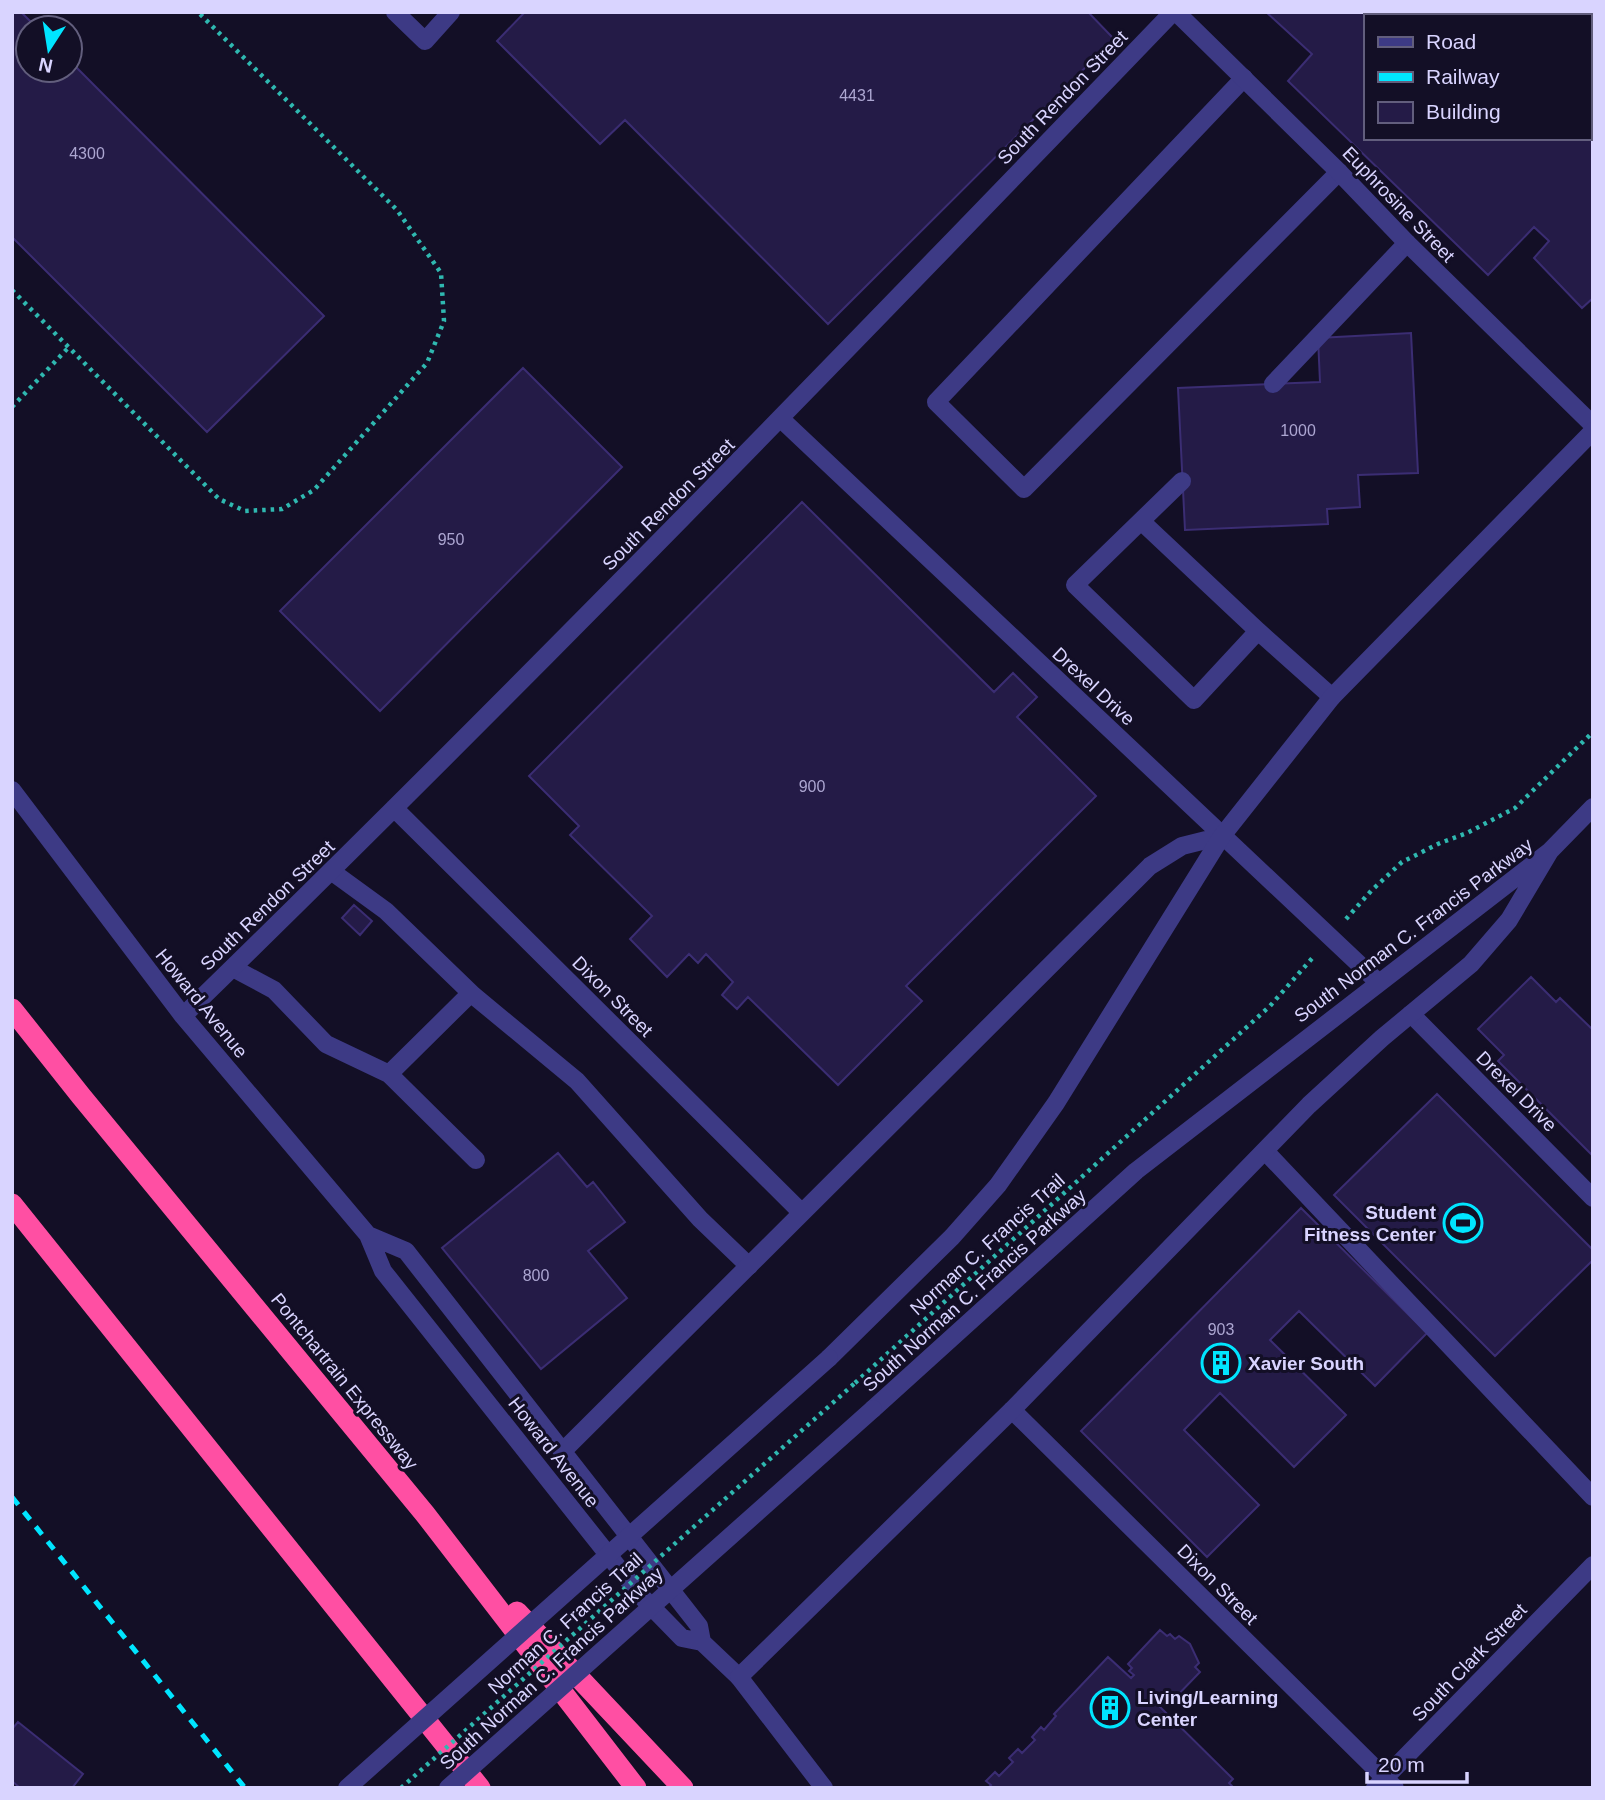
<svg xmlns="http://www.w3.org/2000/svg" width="1605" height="1800" viewBox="0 0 1605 1800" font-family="Arial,sans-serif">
<rect width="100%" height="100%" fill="#130f26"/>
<path fill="#241b47" stroke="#3b2d73" stroke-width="2" fill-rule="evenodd" d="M12,12H21L37,28H28V70H70V61L324,316L207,432L12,237Z
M525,12H1088L1114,39L828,324L625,120L600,144L497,41Z
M1266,12H1593V298L1582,308L1534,258L1549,241L1534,227L1488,275L1288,81L1312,54ZM1365,16H1589V138H1365Z
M1411,333L1418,473L1358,475L1360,507L1327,509L1328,524L1185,530L1178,388L1320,382L1318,338Z
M523,368L622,467L380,711L280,611Z
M802,502L994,692L1013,673L1037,697L1017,717L1096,796L906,986L922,1001L838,1085L748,997L737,1009L722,995L733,982L706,954L698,963L689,954L667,977L630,939L652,916L570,835L579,826L529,776Z
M354,905L372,921L360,935L342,918Z
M1531,977L1556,1002L1560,998L1593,1030V1156L1498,1061L1504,1055L1478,1029Z
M1437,1094L1593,1250V1260L1495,1356L1334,1195Z
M558,1153L587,1187L593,1182L625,1222L588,1251L627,1298L541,1369L442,1248Z
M1301,1208L1427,1333L1375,1386L1299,1311L1270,1340L1346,1415L1294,1467L1220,1393L1184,1430L1259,1505L1207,1557L1081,1431Z
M1160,1630L1167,1636L1170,1634L1175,1639L1179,1636L1190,1644L1199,1663L1195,1667L1200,1672L1171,1702L1166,1697L1161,1701L1157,1698L1154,1701L1233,1779L1229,1783L1234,1788H988L991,1785L986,1781L995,1772L999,1776L1013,1762L1009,1758L1018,1749L1022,1753L1035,1740L1032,1737L1041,1727L1044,1730L1056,1716L1054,1714L1108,1657L1131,1678L1134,1675L1129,1671L1132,1668L1128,1664Z
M18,1722L83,1774L72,1788H20L12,1781V1729Z"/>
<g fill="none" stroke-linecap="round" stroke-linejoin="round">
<path stroke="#2fb8b0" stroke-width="4.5" stroke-dasharray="3.5 5" stroke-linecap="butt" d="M12,290L219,499L245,511L282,509L314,490L427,363L444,321L441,273L397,210L198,12
M12,407L68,348
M1346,919L1371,891L1402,862L1440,843L1467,833L1515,808L1593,732
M855,1383L1270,1006L1315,955"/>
<path stroke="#3d3a85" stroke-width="18" d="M395,12L425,41L451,12
M1244,78L936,402L1024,489L1339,172
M1273,384L1407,243
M1182,481L1075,585L1194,700L1258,631
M1141,521L1258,631L1332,697
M331,871L386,911L473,995L577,1081L700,1219L749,1266
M233,968L274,990L326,1044L389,1074
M471,993L389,1074L476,1160
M1265,1151L1593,1497"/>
<path stroke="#3d3a85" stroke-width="18" d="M1176,12L1339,172L1407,243L1593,425
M781,419L1378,982
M12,790L183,1016L368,1235L383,1271L640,1595L682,1638L702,1642L739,1677
M394,808L802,1213
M1411,1014L1593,1198
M183,1016C520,688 847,351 1173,12
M368,1235L406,1251L699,1626L702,1642
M1012,1410L1395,1788
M563,1451L1150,866L1182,846L1222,836
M1375,1788L1593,1565"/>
<path stroke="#3d3a85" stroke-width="18" d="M829,1358L952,1237L998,1185L1056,1103L1222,836L1332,697L1593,431
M873,1409L1136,1171L1550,851L1593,807
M824,1788L739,1677L1012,1410L1309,1105L1382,1038L1471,964L1509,920L1550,851"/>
<path stroke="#ff4fa3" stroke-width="21" d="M12,1009L81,1096L425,1514L636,1788
M12,1204L480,1788
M517,1612L683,1788"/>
<path stroke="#00e5ff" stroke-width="5" stroke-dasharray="10 9" stroke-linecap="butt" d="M12,1497L245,1788"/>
<path stroke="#2fb8b0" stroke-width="4.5" stroke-dasharray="3.5 5" stroke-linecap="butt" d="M401,1788L855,1383"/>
<path stroke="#3d3a85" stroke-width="18" d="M347,1788L829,1358
M448,1788L873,1409"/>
</g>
<defs>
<symbol id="stadium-ring" viewBox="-11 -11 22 22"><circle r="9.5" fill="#130f26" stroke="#00e5ff" stroke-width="1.5"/><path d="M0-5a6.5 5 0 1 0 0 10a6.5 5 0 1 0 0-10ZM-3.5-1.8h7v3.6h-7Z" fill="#00e5ff"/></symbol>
<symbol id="building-ring" viewBox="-11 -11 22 22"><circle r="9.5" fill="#130f26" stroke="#00e5ff" stroke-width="1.5"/><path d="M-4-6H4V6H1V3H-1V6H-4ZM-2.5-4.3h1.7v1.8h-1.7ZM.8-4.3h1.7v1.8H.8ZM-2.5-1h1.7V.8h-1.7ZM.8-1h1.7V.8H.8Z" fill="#00e5ff"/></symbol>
</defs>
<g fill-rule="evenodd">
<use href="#stadium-ring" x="1441" y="1201" width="44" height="44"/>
<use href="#building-ring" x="1199" y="1341" width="44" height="44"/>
<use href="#building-ring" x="1088" y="1686" width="44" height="44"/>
</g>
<g text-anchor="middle" stroke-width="6" stroke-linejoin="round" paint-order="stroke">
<g font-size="16" fill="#aca6d1">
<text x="857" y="101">4431</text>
<text x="87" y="159">4300</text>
<text x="1298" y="436">1000</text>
<text x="451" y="545">950</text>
<text x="812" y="792">900</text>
<text x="536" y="1281">800</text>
<text x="1221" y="1335">903</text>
</g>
<g font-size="19" fill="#d9d4ff" stroke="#130f26">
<text transform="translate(1062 97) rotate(-46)" y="7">South Rendon Street</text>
<text transform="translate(1399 204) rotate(46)" y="7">Euphrosine Street</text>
<text transform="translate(668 504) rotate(-45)" y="7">South Rendon Street</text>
<text transform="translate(1094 686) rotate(43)" y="7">Drexel Drive</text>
<text transform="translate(267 905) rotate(-44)" y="7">South Rendon Street</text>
<text transform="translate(1413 930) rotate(-37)" y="7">South Norman C. Francis Parkway</text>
<text transform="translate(613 996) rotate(45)" y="7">Dixon Street</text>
<text transform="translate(202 1003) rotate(51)" y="7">Howard Avenue</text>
<text transform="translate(1517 1091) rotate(45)" y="7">Drexel Drive</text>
<text transform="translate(987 1244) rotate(-42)" y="7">Norman C. Francis Trail</text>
<text transform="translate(974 1290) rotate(-42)" y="7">South Norman C. Francis Parkway</text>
<text transform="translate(345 1381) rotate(51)" y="7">Pontchartrain Expressway</text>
<text transform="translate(554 1452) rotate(52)" y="7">Howard Avenue</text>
<text transform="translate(1218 1584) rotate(45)" y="7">Dixon Street</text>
<text transform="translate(565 1623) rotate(-42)" y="7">Norman C. Francis Trail</text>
<text transform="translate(1469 1662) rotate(-46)" y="7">South Clark Street</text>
<text transform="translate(551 1668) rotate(-42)" y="7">South Norman C. Francis Parkway</text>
</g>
<g font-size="19" font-weight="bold" fill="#d9d4ff" stroke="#130f26" text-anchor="start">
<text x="1436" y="1219" text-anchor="end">Student<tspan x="1436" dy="22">Fitness Center</tspan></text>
<text x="1248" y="1370">Xavier South</text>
<text x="1137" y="1704">Living/Learning<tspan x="1137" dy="22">Center</tspan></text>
</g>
</g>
<rect width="1605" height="1800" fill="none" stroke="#d9d4ff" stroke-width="28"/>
<rect x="1364" y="14" width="228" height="126" fill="#130f26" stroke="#625e7d" stroke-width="2"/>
<rect x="1378" y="37" width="35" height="10" fill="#3d3a85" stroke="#625e7d" stroke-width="2"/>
<text x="1426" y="49" font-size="21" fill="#d9d4ff">Road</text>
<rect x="1378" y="72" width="35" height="10" fill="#00e5ff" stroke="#625e7d" stroke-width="2"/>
<text x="1426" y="84" font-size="21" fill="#d9d4ff">Railway</text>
<rect x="1378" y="102" width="35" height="21" fill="#241b47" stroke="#625e7d" stroke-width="2"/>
<text x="1426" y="119" font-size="21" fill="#d9d4ff">Building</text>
<g transform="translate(49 49) rotate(192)"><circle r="33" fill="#130f26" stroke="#625e7d" stroke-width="2"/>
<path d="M0-5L12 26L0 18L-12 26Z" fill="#00e5ff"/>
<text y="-10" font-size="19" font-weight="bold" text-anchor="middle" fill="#d9d4ff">N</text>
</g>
<path d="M1367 1772v10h100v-10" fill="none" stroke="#d9d4ff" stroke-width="3.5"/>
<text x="1378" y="1772" font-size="21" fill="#d9d4ff" stroke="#130f26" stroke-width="5" paint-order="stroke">20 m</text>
</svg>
